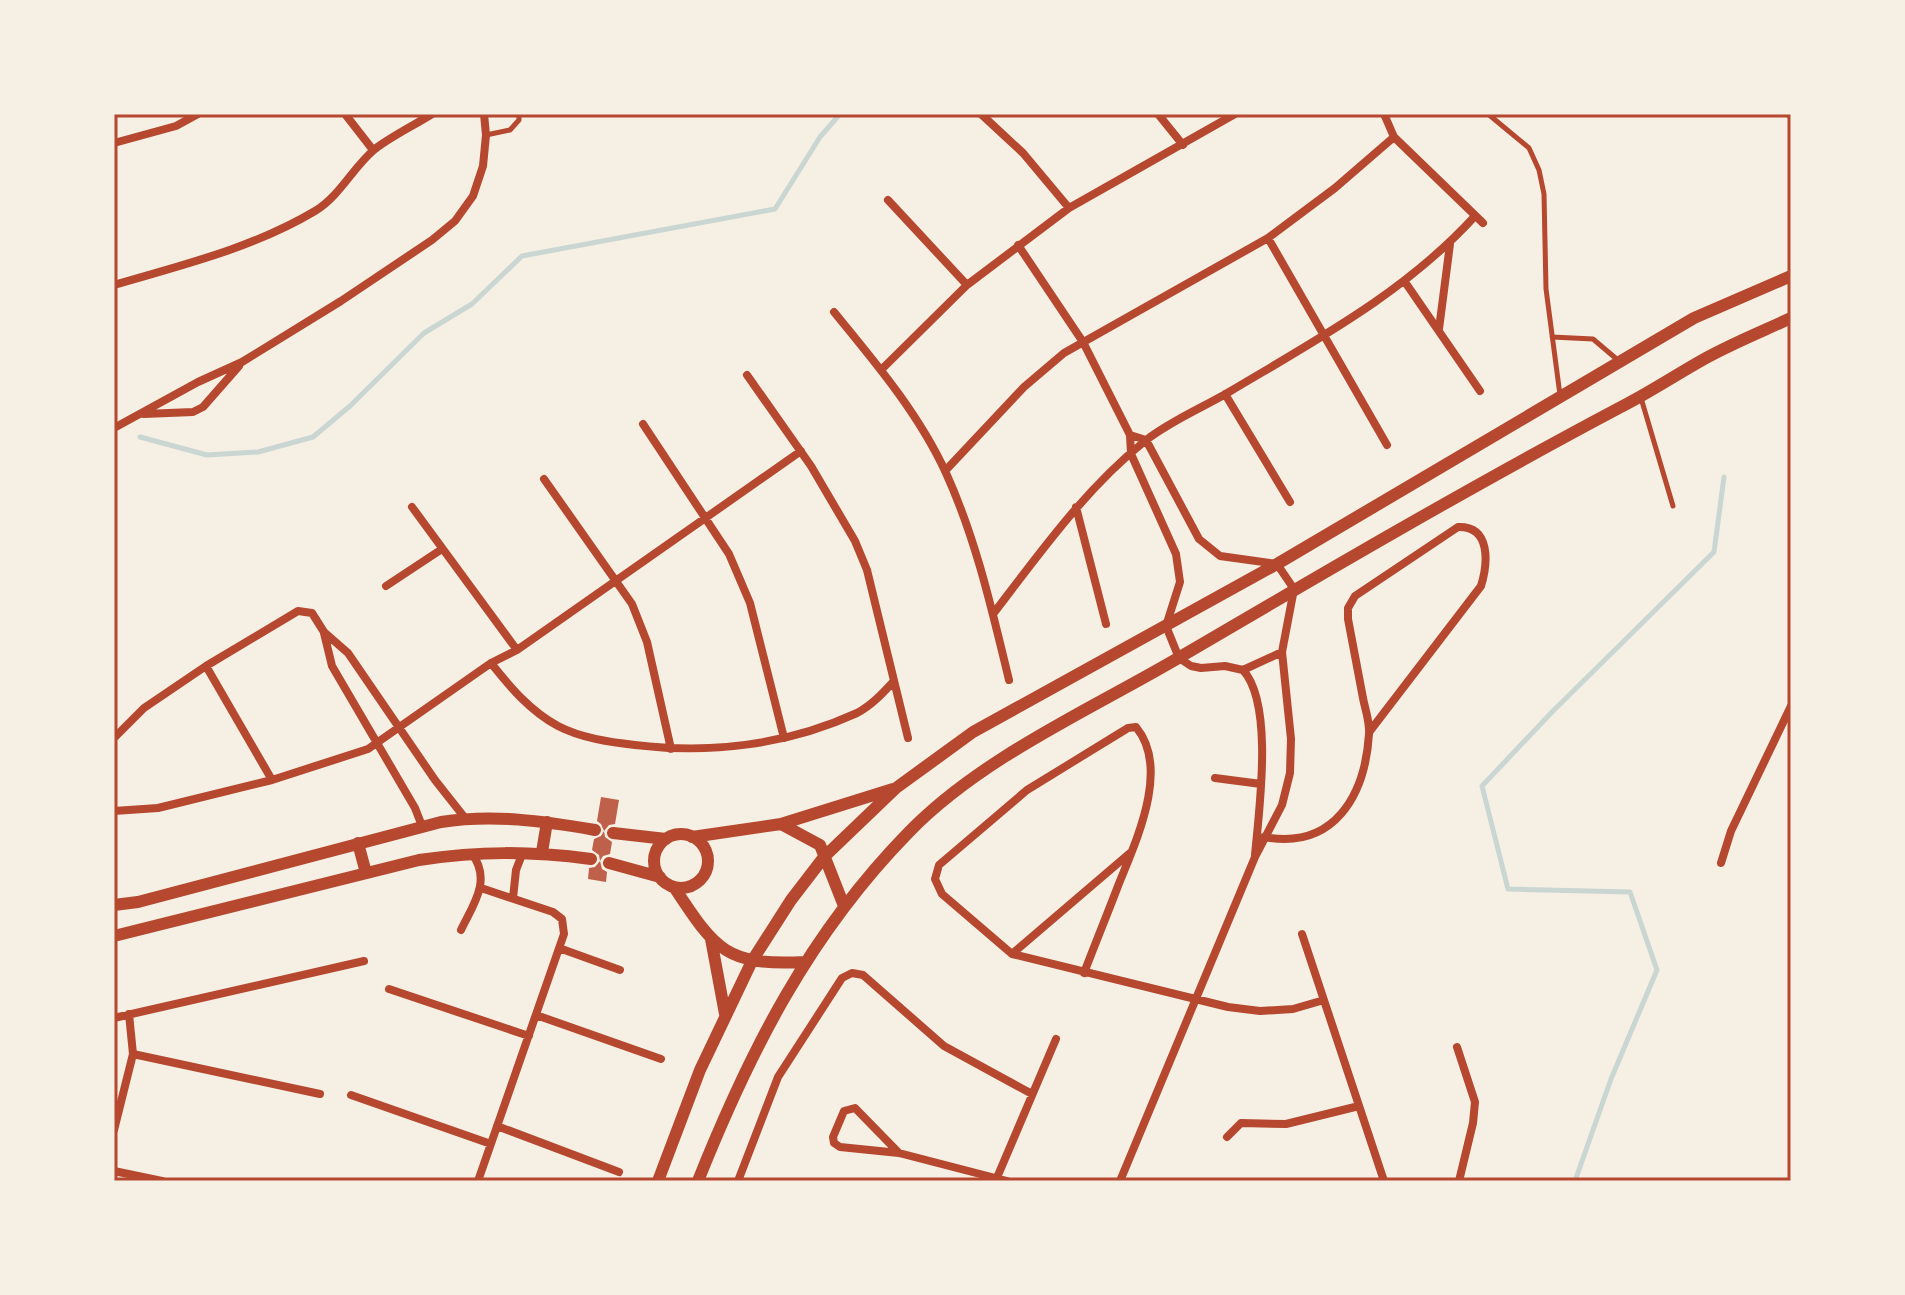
<svg xmlns="http://www.w3.org/2000/svg" width="1905" height="1295" viewBox="0 0 1905 1295" font-family="Commissioner,sans-serif">
<rect width="100%" height="100%" fill="#f6efe4"/>
<g fill="none" stroke-linecap="round" stroke-linejoin="round">
<path stroke="#c9d6d2" stroke-width="5" d="M140,437L207,455L258,452L313,437L350,406L424,333L472,304L522,256L775,209L820,137L840,114
M1575,1181L1611,1079L1657,970L1630,892L1508,889L1482,786L1552,712L1714,552L1724,477"/>
</g>
<path fill="#bf614a" d="M601,797L619,800L615,824L609,825L604,831L605,837L612,842L610,854L603,856L600,861L602,869L607,872L606,882L588,879L589,868L595,867L600,861L599,855L592,850L594,839L601,836L604,831L601,824L597,821Z"/>
<g fill="none" stroke-linecap="round" stroke-linejoin="round">
<path stroke="#b5482f" stroke-width="5" d="M1488,114L1529,148L1539,170L1544,194L1546,289L1560,395
M486,135L510,130L519,120V114
M1552,337L1593,339L1619,361
M1641,398L1673,506"/>
<path stroke="#b5482f" stroke-width="8" d="M345,114L373,150
M981,114L1023,153L1069,208
M1158,114L1183,145
M1384,114L1394,137L1483,223
M1789,114L1791,116
M114,143L176,126L198,114
M888,200L967,285
M1268,238L1387,445
M1018,245L1083,342L1130,435L1131,454L1176,554L1180,582L1166,626L1179,658L1191,666L1201,668L1225,666L1243,670C1274,704 1259,810 1255,855
M1405,282L1480,391
M114,285C182,265 253,248 315,211C340,196 353,167 375,149C392,136 413,126 432,114
M834,312C875,362 919,414 946,473C976,539 992,610 1009,680
M1439,329L1450,244
M882,369L967,285L1069,208L1235,114
M747,375L811,466L855,541L867,570L908,738
M1225,394L1290,502
M144,414L193,412L203,407L239,366
M643,424L729,554L750,603L784,738
M114,428L198,382L242,362L341,301L432,240L455,221L473,196L483,166L486,135L484,114
M945,471L1024,387L1064,353L1268,238L1335,188L1394,137
M544,479L632,604L647,642L671,749
M412,507L517,650
M1076,507L1106,624
M386,586L442,549
M993,614C1040,553 1085,489 1145,441C1170,421 1202,408 1229,392C1316,340 1406,292 1475,216
M324,633L332,666L415,808L422,826
M491,663C510,687 530,711 558,726C581,738 609,742 635,745C710,754 787,745 857,713C872,705 883,693 894,681
M206,666L272,780
M1243,670L1282,652
M114,738L144,708L206,666L298,611L312,613L324,632L348,653L435,780L465,818
M1215,778L1261,784
M114,811L158,808L272,780L368,749L491,663L517,650L801,451
M1264,837C1334,850 1365,796 1369,734C1370,722 1365,709 1363,698C1358,672 1353,646 1348,619V608L1355,596L1458,527C1491,526 1488,563 1481,586L1370,731
M1721,863L1731,831L1791,706
M513,898L516,870L523,852
M461,930C473,905 492,880 472,854
M1302,934L1384,1181
M559,948L620,970
M1012,954L1130,853
M1084,973C1095,944 1107,915 1118,886C1135,843 1171,769 1136,727L1128,728L1027,790L939,865L935,879L942,894L1012,954L1228,1007L1260,1011L1293,1009L1324,1000
M389,989L529,1036
M536,1015L661,1059
M114,1018L364,961
M1457,1047L1475,1102L1473,1123L1459,1181
M133,1054L320,1094
M351,1095L491,1144
M497,1126L619,1172
M114,1130L133,1054L129,1014
M1227,1137L1241,1123L1286,1124L1359,1106
M899,1153L855,1108L844,1111L833,1137L834,1143L840,1147L899,1153L1007,1181
M114,1171L162,1181
M996,1180L1056,1039
M478,1181L564,934L562,919L553,912L481,888
M738,1181L778,1077L842,978L852,973L863,975L944,1046L1032,1094
M1120,1181L1255,857L1282,805L1290,773L1291,739L1282,652L1294,589L1277,564L1220,556L1199,539L1146,440L1130,435"/>
<path stroke="#b5482f" stroke-width="12" d="M781,824L893,789
M613,833L666,839
M654 861a27 27 0 1 1 54 0a27 27 0 1 1-54 0Z
M692,837L781,824L820,845L844,906
M358,843L366,873
M542,852L547,822
M609,863L660,877
M674,887C715,949 725,966 804,962
M114,905L138,902L441,822C493,814 544,821 595,830
M114,936L419,860C480,851 529,851 591,859
M711,939L725,1014
M658,1181L700,1070L752,961L791,900L824,857L896,788L973,732L1277,564L1694,318L1791,276
M698,1181C750,1051 809,934 909,832C982,757 1090,710 1180,657C1325,572 1470,487 1619,408C1649,393 1677,374 1706,358C1733,343 1763,331 1791,318"/>
</g>
<rect width="1905" height="1295" fill="none" stroke="#f6efe4" stroke-width="232"/>
<rect x="116" y="116" width="1673" height="1063" fill="none" stroke="#b5482f" stroke-width="3"/>
</svg>
